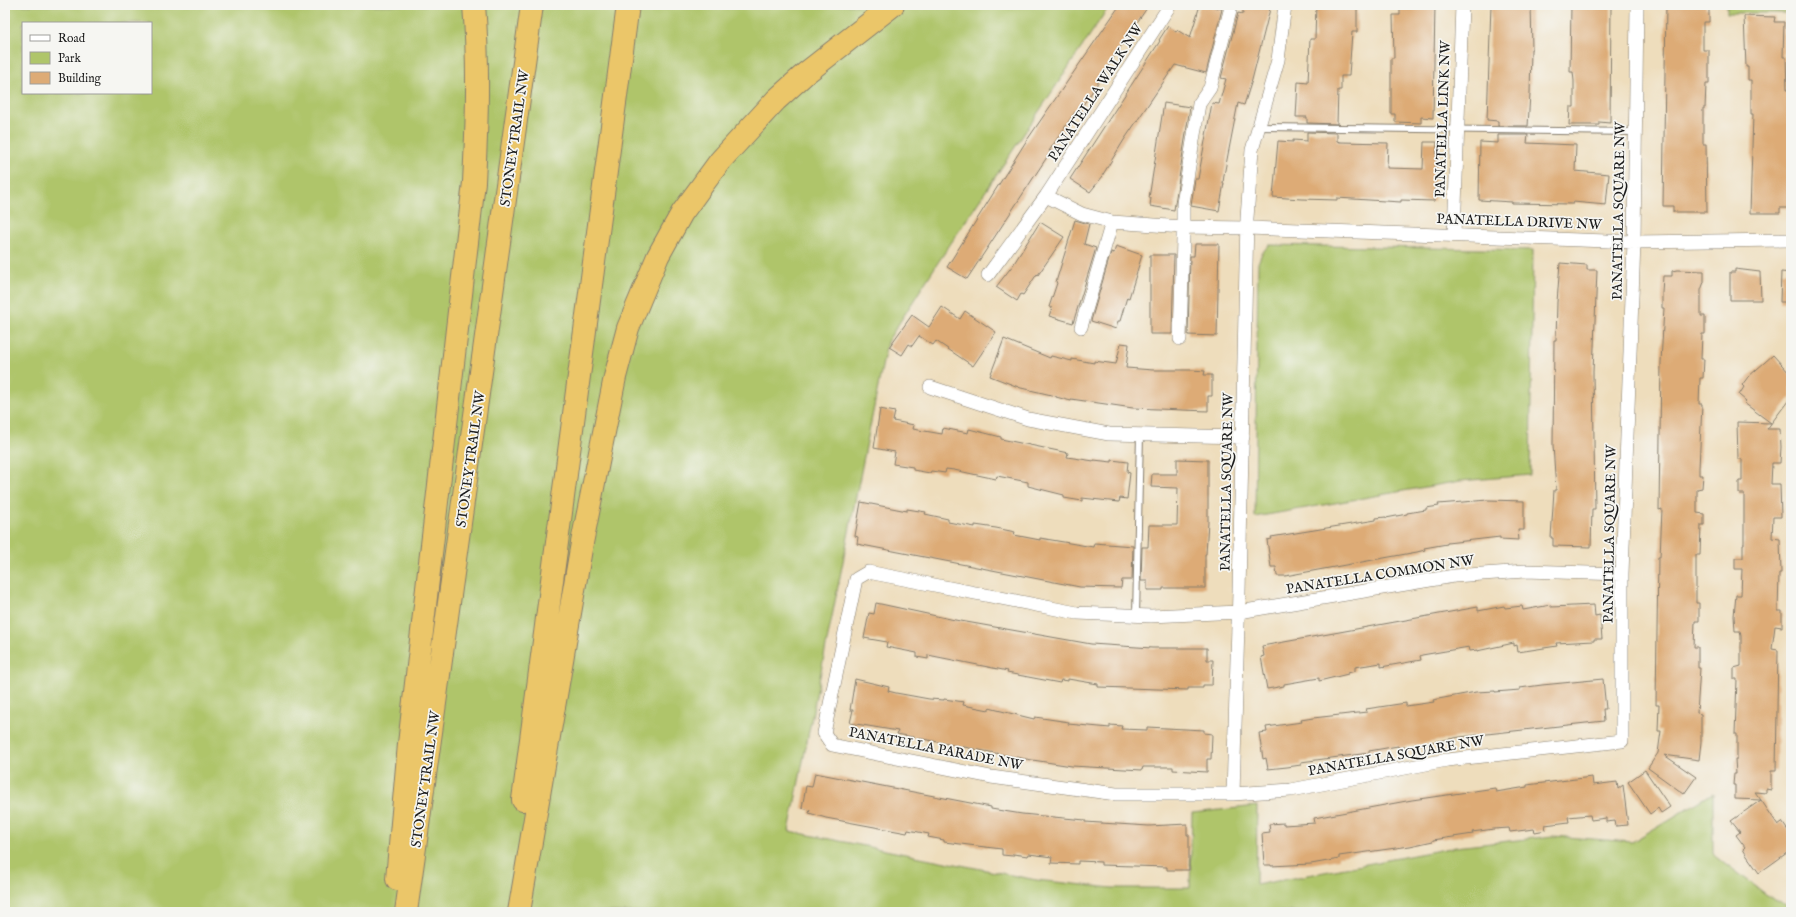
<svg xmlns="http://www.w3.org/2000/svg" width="1796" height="917" viewBox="0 0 1796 917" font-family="'IM FELL English',serif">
<rect width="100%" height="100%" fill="#f6f6f2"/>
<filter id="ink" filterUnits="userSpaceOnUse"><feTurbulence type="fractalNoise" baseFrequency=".025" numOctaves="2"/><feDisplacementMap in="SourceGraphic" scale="8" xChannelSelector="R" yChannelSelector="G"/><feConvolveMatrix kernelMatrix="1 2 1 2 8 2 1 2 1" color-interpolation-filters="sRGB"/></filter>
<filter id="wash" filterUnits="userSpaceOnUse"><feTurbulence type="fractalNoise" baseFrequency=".012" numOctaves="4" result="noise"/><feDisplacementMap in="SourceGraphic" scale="16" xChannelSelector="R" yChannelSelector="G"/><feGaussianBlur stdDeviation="0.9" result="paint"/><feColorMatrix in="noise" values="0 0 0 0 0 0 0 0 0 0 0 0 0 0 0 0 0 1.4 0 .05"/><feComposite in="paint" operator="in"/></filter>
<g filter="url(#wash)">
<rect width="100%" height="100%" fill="#eeddbc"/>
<path fill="#afc56a" stroke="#667043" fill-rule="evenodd" d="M5,5H1110L937,264L887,342L789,831L1036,880L1112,888H1190L1192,813L1257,806L1256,885L1456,847L1553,836L1632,842L1713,793V854L1767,895L1791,907V912H5ZM23,23H151V93H23Z
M1727,5H1791V13H1727Z
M1269,245L1533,250L1530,475L1460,481L1255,517L1258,263L1262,253Z"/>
<g id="blocks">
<path fill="#ddab76" d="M1120,5H1149L1119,49L1090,95L1077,113L1075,112L1049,151H1051L967,279L947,267L1025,143Z
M1200,5H1208L1222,9L1206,73L1175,65L1124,140L1102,176H1103L1090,192L1070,179L1160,41L1159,40L1168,26L1176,32L1177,30L1190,38Z
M1243,5H1271L1252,80L1244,105L1238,103L1224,175L1223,183H1224L1219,211L1191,206L1195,179H1198L1212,103L1219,104L1226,79L1221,78L1238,13L1243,14Z
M1316,5H1357V32H1352L1349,76H1341V90H1338L1337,124L1307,123V117H1296L1298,82L1308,83L1310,39H1315Z
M1400,5H1435L1433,118L1421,117V123L1395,122V114H1391V58H1394L1393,15H1400Z
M1491,5H1531L1532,49H1531L1530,94L1528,126H1498V121L1487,120Z
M1571,5H1611L1610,123L1599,122V125H1569L1570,107H1574V81L1573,72H1570Z
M1666,5H1706V8H1709V22H1703V50H1709V84H1706L1705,108H1703V144H1706L1707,212H1673V206H1663Z
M1744,16L1775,17L1774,22H1784L1783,57H1786L1787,90H1791V142H1790L1789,208H1780V213H1750L1753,114H1751V80H1748V67H1746Z
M1164,103L1190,107L1174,210L1150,206L1151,198H1149Z
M1307,132L1337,133V141L1340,142L1388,143L1387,168L1423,169L1424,142H1437L1434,201L1401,200V202L1337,198V200L1301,199L1273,197L1278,141L1293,142V140L1307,141Z
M1498,135H1528L1527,143L1576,145L1575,171L1609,174L1606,205L1573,202V204L1512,203V202L1479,200L1480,142L1498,143Z
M1075,220L1089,224L1084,244L1096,248L1073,323L1049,316L1052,308L1049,307L1057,283L1056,282Z
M1040,222L1064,237L1038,275L1037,274L1023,295L1021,294L1017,301L996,287L1013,265Z
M1195,244H1219L1217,336L1188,335L1190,256H1194Z
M1116,246L1142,255L1129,298L1127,297L1120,321H1118L1116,329L1091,321L1111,252L1114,253Z
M1150,255H1174L1172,334H1150Z
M1560,263L1587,265V270H1597L1593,372L1595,509H1592L1591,547L1553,546V538H1551L1554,490H1556L1553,445L1554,340H1556L1557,302Z
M1735,269L1760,272L1761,300H1730V272H1735Z
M1677,270L1704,271V282L1701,290V316H1705V334H1702L1701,359H1704L1703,378H1700L1699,404H1702L1699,468V475H1703L1702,488L1697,489V513L1704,514V525H1701L1700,555H1696V603H1699V621H1695L1694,647H1698V668H1700L1697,713L1701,714V742L1699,760L1664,755L1696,777L1684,794L1648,768L1658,753L1661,731H1658L1659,705H1656L1658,557H1660L1662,509L1659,510L1661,362L1664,308H1662V293L1663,276H1672V271Z
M1781,272L1791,273V302H1780Z
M942,307L960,319L965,311L996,332L973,366L936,341L933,345L919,336L912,346L909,344L902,355L889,347L912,315L929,327Z
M1004,339L1050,358L1051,356L1072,361V359L1094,363V361L1116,364L1121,343L1129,344L1126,368L1153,370H1192L1205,371L1204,375H1212V396H1208V411L1133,408L1071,399V401L1056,397V396L1021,388L990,376Z
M1773,355L1791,375V397L1767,429H1780L1781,447L1780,463H1772L1771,484H1780L1781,517H1773L1772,538L1780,539L1781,573H1779L1778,611H1782V627L1775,626L1772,649L1778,650L1776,771H1771V790L1766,789V793L1755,792L1761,800L1735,799V785H1733L1734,774H1736L1735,759H1737V734H1735L1737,679H1734V668L1741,666V636L1740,631H1735L1734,616L1736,595H1741L1742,569H1735V558H1743V544H1744V494H1739V481H1742V459H1738L1737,422L1771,423L1744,403L1746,401L1739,395L1744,387L1742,385L1748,377Z
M880,409L895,412L893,421L914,425L913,429L942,434L943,428L968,433L969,429L1001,437V439L1068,453L1067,457L1094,461V460L1112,462V460L1128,462L1127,472L1130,473L1127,499L1120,498L1119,502L1082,498V501L1064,498V495L1028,486V482L997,476L996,479L954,470L946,469L945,473L931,471L930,473L913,470V467L893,464L895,452L874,448Z
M1177,459L1208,460V522L1206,554H1205V588H1163V590H1147V581H1141L1142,547H1148L1149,525H1177L1178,488L1151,487L1152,474H1177Z
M1488,500L1524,501V530H1518L1519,540L1500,539V537L1447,543V544L1424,548L1425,550L1417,552L1285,576H1277L1276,567H1271L1267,540L1272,539L1271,537L1376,520V518L1386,517V518L1407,514V513L1426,510V508L1439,506L1438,504Z
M861,502L907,511V509L926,512L925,514L948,519V522L975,527V525L996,528L1015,532L1014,535L1040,540V538L1093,547L1094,543L1133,546L1132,580H1122L1121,588L1080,587L857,544L858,537L855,536Z
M876,603L955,620L1091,644L1152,648H1207V660H1213L1212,685H1203V688H1188V690L1098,687V684L1068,679V681L1061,680L1060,683L1007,673L1008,671L928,655V659L917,657V653L886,647L887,642L864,638L869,613L874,614Z
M1551,605V607L1594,605L1595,616L1600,615L1602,639H1594V641L1556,643L1557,646L1518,652L1517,645L1514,646V643L1477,651V650L1470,651L1469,647L1422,655L1420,656L1421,660L1381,667V663L1355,667V671L1348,673V674L1319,681V678L1284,684V686L1267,689L1261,657L1264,656L1262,646L1478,607V611L1504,606L1505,608L1522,606L1523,610Z
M855,679L889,687L888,691L896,693L929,699L944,700V699L964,702L963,705L989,710V708L1034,719L1035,717L1069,722L1068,724L1110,728V725L1122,726L1121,729L1147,730V727L1204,730V733L1212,734L1211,759H1207V772L1173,770V767H1143L1142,770L1072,766L1026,759L897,734L898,731L850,723L853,710H850Z
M1603,679L1606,709H1603L1604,721L1460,737L1398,748V746L1369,751V753L1301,762V765L1287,767L1268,769L1266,758L1263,759L1259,733L1267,732L1266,727L1302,722L1301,720L1313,718L1367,712L1366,709L1406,703V706L1434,702L1433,700L1476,692L1495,691V692L1520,690V688L1542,685Z
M1645,770L1670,807L1661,813L1658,808L1650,814L1628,782Z
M815,773L991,807V809L1022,814L1085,820V822L1149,826L1187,824V835H1189V870H1167V867L1101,865V862L1078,861V864L1051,863L1052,857L1029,854L1028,856L1013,854V856L1002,855V849L944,842V840L928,837L929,834L908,830L907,833L826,818L809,813L810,810L802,808L806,786L812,787Z
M1592,777L1593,785L1617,782L1618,789L1623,785L1628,825L1616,826L1615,821L1606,822V818L1591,820L1590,815L1568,817L1569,822L1545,825L1546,830L1535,832L1534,829L1510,832L1509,828L1494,829L1472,832L1473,834L1433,840V841L1410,846L1339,856V859L1311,864L1271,866V865H1264L1262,833L1270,832L1269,824L1284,823V825L1315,823L1314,818L1412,800L1495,788L1496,792L1527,787V785Z
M1761,800L1778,825L1782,822L1791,835V850L1759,873L1747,856L1743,849L1745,847L1736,835L1740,832L1731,821Z"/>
</g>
</g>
<g filter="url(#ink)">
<use href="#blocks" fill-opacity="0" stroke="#857c6c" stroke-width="1"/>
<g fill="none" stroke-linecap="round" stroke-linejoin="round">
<defs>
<path id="lane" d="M1258,127L1635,132
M1136,616L1140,434"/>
<path id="street" d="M1285,5L1278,60L1252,150L1247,218L1239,592L1233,794L1291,790L1447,760L1622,741V574L1634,242L1637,5
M1046,196L1082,214L1112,222L1183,227L1246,228L1634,242L1791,240
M1454,235L1462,5
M988,275L1046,196L1170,5
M1081,327L1112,222
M1180,339L1183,239V203L1199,104L1210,88L1230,11V5
M930,387L1028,419L1109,434L1243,437
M1233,794H1116L991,777L832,745L824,733L856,579L868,572L1077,613L1151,616L1239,612L1454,576L1525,571L1622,574"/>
<path id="highway" d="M523,800L628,5
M397,879L409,744L474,182C477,123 479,64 474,5
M406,912L532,5
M519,912L582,543L615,377L628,328L658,256L682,213L720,161L776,100L806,73L893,5"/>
</defs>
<use href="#lane" stroke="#857c6c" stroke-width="8"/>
<use href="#street" stroke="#857c6c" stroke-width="14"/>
<use href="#highway" stroke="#857c6c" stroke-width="24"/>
<use href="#lane" stroke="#fff" stroke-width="6"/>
<use href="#street" stroke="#fff" stroke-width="13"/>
<use href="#highway" stroke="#ebc669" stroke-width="22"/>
</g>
</g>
<g text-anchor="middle" stroke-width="3.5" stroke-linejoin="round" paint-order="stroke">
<g font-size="14" fill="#1c1c1c" stroke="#f6f6f2">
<text transform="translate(1095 92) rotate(-57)" y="5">PANATELLA WALK NW</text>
<text transform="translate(1442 119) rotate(-88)" y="5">PANATELLA LINK NW</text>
<text transform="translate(514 138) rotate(-82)" y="5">STONEY TRAIL NW</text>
<text transform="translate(1618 211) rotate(-89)" y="5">PANATELLA SQUARE NW</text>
<text transform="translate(1519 221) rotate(2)" y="5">PANATELLA DRIVE NW</text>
<text transform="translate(470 459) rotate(-82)" y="5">STONEY TRAIL NW</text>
<text transform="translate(1226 482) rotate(-89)" y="5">PANATELLA SQUARE NW</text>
<text transform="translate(1609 534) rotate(-89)" y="5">PANATELLA SQUARE NW</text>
<text transform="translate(1380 574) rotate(-9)" y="5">PANATELLA COMMON NW</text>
<text transform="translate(936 748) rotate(11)" y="5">PANATELLA PARADE NW</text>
<text transform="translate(1396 755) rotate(-10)" y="5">PANATELLA SQUARE NW</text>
<text transform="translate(425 779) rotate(-82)" y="5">STONEY TRAIL NW</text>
</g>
</g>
<rect width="1796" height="917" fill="none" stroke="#f6f6f2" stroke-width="20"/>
<rect x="22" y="22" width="130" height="72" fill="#f6f6f2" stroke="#9f9f9c"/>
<rect x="30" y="35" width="20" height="6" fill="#ffffff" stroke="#9f9f9c"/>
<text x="58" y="42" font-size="12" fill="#1c1c1c">Road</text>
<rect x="30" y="52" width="20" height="12" fill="#afc56a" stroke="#9f9f9c"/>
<text x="58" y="62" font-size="12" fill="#1c1c1c">Park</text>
<rect x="30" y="72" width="20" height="12" fill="#ddab76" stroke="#9f9f9c"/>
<text x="58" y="82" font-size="12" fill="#1c1c1c">Building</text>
</svg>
